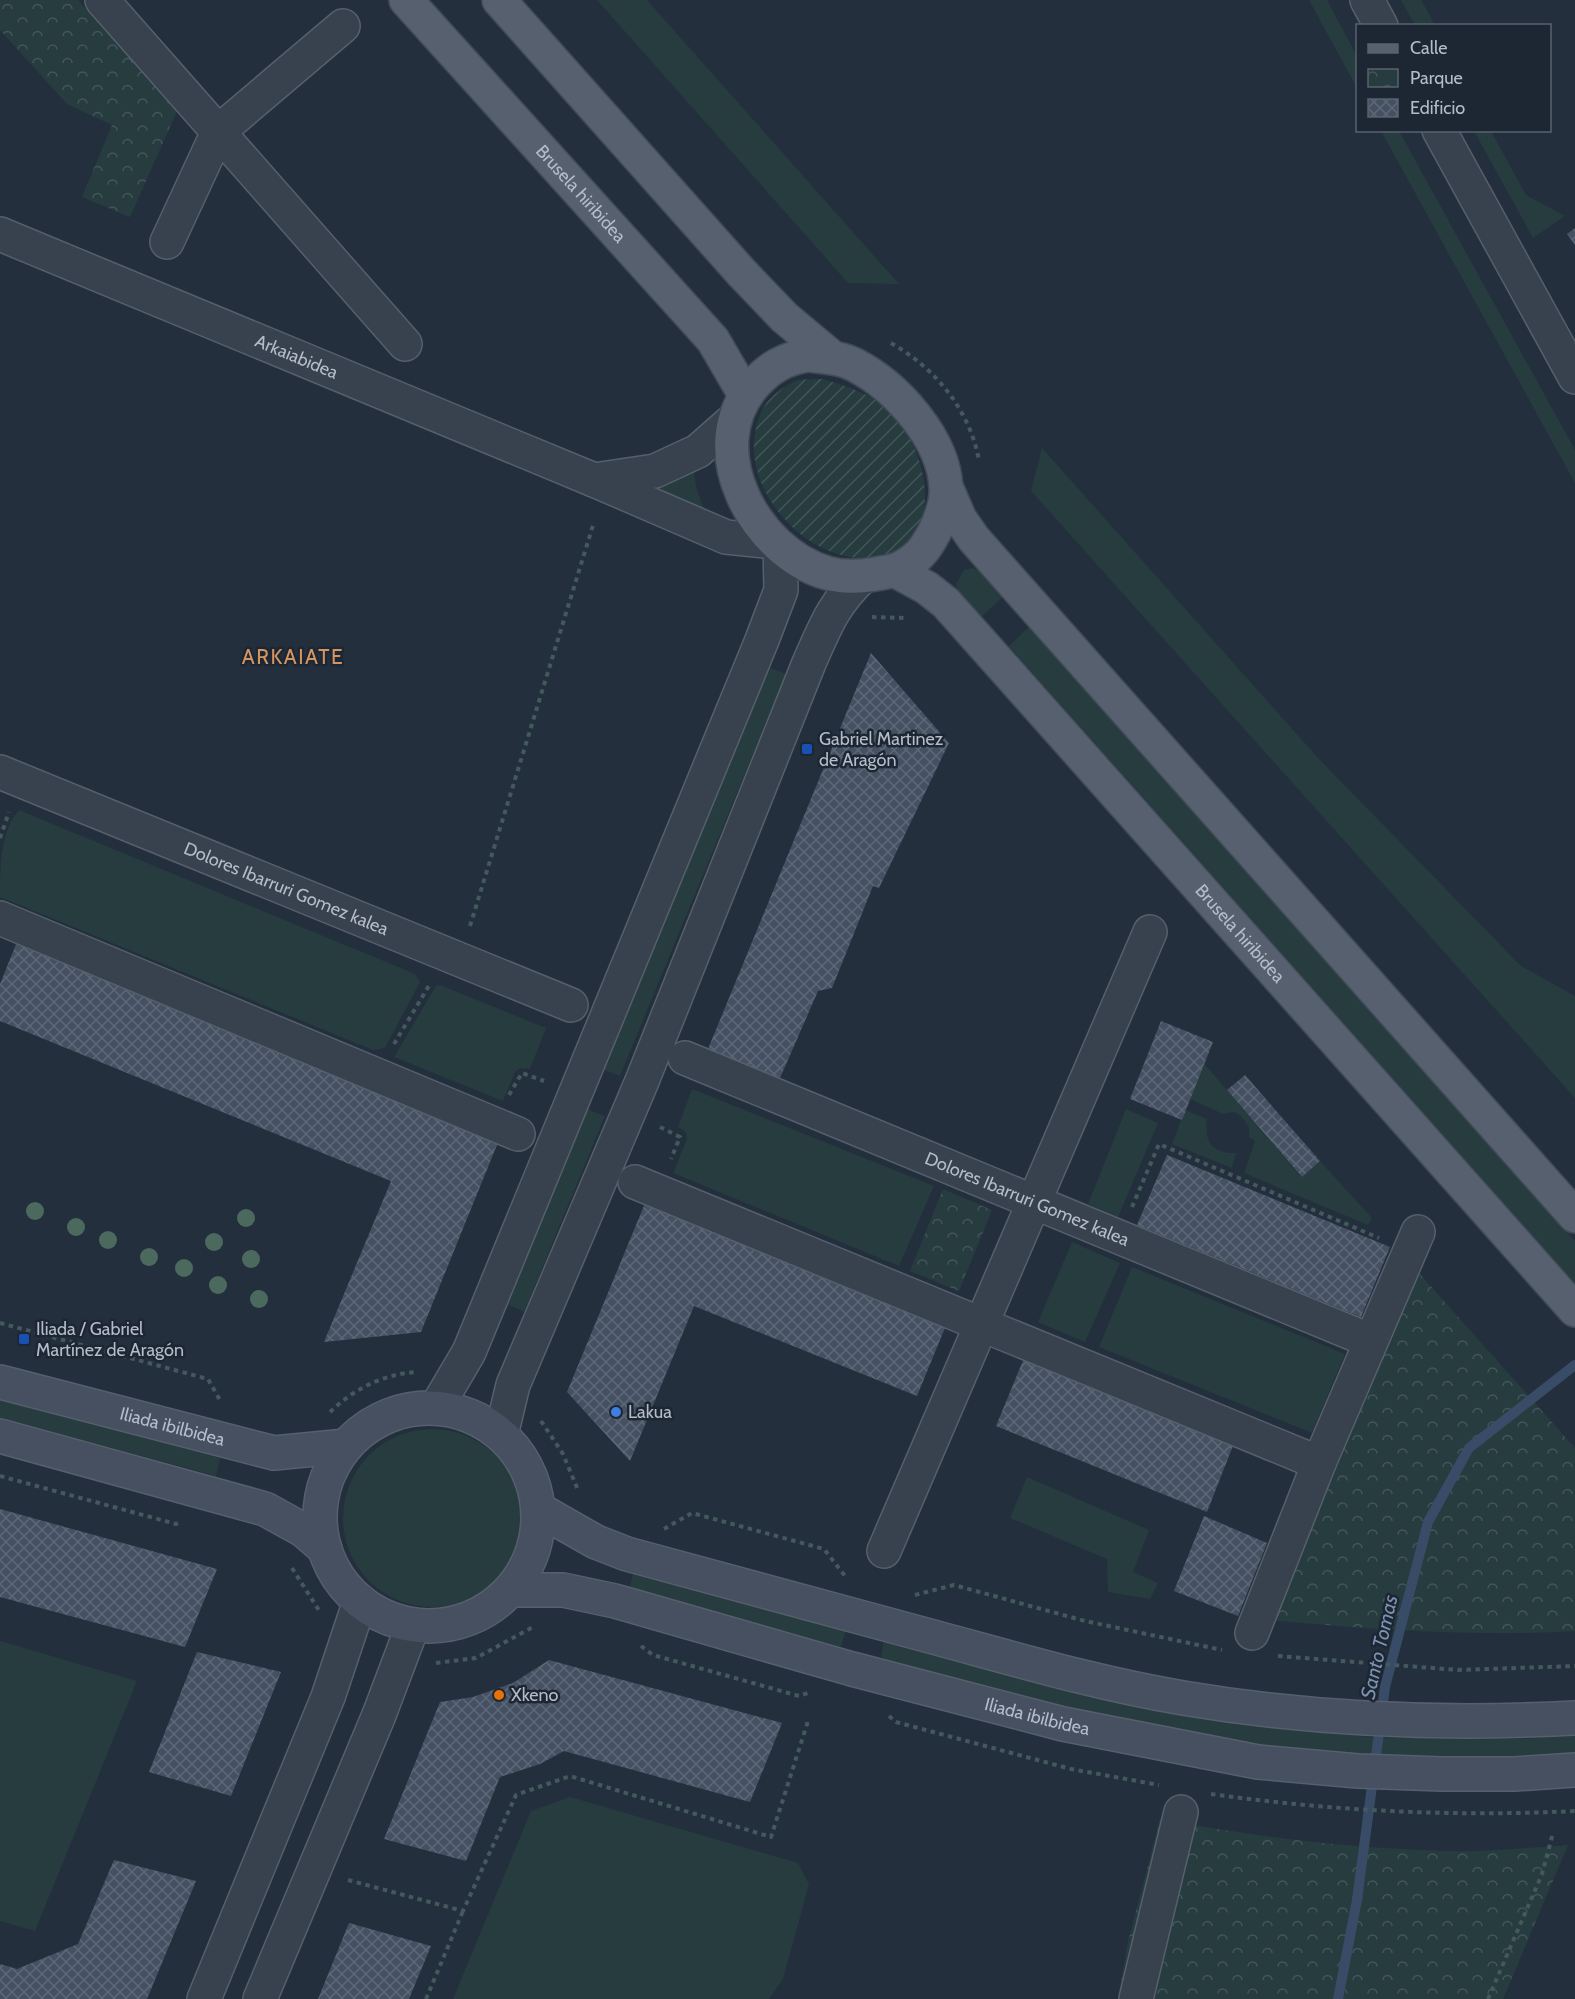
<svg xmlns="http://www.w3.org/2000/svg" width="1575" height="1999" viewBox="0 0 1575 1999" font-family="Cabin,sans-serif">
<defs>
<pattern id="park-crowns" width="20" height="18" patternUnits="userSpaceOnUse" patternTransform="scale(1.5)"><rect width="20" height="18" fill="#263c3f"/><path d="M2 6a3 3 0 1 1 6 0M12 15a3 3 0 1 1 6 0" fill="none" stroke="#435659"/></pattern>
<pattern id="garden-furrows" width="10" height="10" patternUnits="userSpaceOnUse" patternTransform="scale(1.5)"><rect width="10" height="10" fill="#263c3f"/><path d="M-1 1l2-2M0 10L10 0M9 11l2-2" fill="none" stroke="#435659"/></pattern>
<pattern id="building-cross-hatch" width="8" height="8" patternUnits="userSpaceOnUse" patternTransform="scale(1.5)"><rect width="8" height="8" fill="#455162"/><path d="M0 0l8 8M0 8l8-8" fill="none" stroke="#5d6877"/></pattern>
</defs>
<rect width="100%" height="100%" fill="#242f3e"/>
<path fill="#263c3f" d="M597,0H647L899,284L848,283Z
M1309,0H1327L1357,56V88Z
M1401,0H1421L1435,25H1415Z
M1381,131H1399L1575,450V483Z
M1474,131H1491L1526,195L1565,216L1533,238Z
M1042,448L1319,759L1521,966L1575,996V1098L1031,491Z
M689,470L694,471L696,487L705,512L644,491L663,487Z
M973,568L979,571L1003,597L981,617L959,593L956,584L964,570Z
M1030,626L1575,1241V1283L1009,646Z
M768,667L786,674L620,1076L602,1069Z
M19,810L415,974L420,982L385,1048L373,1050L0,897C0,869 0,831 19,810Z
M440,985L546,1028L530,1069L520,1068L515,1072L503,1101L394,1057L436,986Z
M1204,1063L1301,1177L1320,1161L1372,1218L1368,1225L1244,1173L1255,1141L1249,1137V1127L1241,1116L1234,1112L1223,1114L1190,1099Z
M692,1089L934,1186L899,1266L673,1173L687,1139L686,1132L678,1127Z
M587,1109L605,1116L524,1312L507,1304Z
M1126,1109L1158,1123L1118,1217L1088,1204Z
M1185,1110L1207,1119C1204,1142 1212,1154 1236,1153L1232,1168L1172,1144Z
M1072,1242L1120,1263L1085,1342L1038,1322Z
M1132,1267L1345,1354L1312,1433L1099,1347Z
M0,1398L220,1458L216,1476L0,1418Z
M343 1518a89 89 0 1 1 178 0a89 89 0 1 1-178 0Z
M1027,1477L1149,1530L1133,1572L1158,1583L1150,1599L1108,1592L1107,1559L1010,1518Z
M634,1571L846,1629L841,1647L629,1589Z
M884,1639L1126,1704L1259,1726L1370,1737L1518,1739L1575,1736V1754C1417,1765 1255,1752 1101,1717C1027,1700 954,1679 881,1658Z
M0,1641L137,1681L35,1931L0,1921Z
M570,1797L798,1863L809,1884L783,1979L769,1999H453L531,1811Z"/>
<path fill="url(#park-crowns)" d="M0,0H78L177,111L130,217L82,197L112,125L67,104L0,30Z
M943,1189L992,1210L959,1291L910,1271Z
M1418,1272L1575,1448V1631C1472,1637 1369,1629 1267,1620Z
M1160,1819C1255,1837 1349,1848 1445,1851C1486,1852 1527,1848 1568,1845L1503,1999H1118L1128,1942Z"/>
<path fill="url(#garden-furrows)" d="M822,379C847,386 872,394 891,412C932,453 948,554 869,558C806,562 741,490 756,428C759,416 763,405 772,397C779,390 791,382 799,380C807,379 815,379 822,379Z"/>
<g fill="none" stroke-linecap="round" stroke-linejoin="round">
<path stroke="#394c67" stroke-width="10" d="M1338,1999L1357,1900L1385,1687L1428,1522L1469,1448L1575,1365"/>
</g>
<path fill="url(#building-cross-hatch)" d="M1575,228V245L1567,234Z
M871,653L949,743L879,888L873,886L832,988L818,991L780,1078L708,1049Z
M19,937L501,1135L421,1332L324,1342L391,1181L0,1021V984Z
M1161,1021L1213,1042L1182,1120L1130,1099Z
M1245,1075L1320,1161L1302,1177L1227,1090Z
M1167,1155L1390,1247L1361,1317L1137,1225Z
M648,1196L949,1318L917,1396L694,1306L630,1461L567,1392Z
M1027,1351L1236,1438L1207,1512L996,1426Z
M0,1509L217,1569L185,1647L0,1597Z
M1204,1516L1267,1543L1238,1616L1174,1591Z
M197,1652L281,1672L231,1796L149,1772Z
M549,1660L782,1723L750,1802L564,1751L540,1764L500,1777L466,1861L384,1839L440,1702L473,1697L513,1683Z
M114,1860L196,1881L147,1999H0V1964L17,1969L78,1944Z
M349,1923L431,1946L409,1999H318Z"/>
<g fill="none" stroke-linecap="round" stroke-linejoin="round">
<defs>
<g id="street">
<path d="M102,0L405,344"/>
<path d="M1367,0L1381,26"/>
<path d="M1439,130L1575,377"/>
<path id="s1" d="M0,234L594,480L726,537L775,542"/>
<path d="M167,242L218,132L343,26"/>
<path d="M594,480L655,471L698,451L732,421"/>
<path id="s2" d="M0,772L571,1005"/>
<path d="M0,918L518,1134"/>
<path id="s3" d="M685,1058L1371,1341"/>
<path d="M635,1182L1319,1463"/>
<path d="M436,1408L469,1352L762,640L781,590L780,547"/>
<path d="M501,1435L513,1385L642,1081L809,663C825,627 833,604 863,576"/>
<path d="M884,1551L1150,932"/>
<path d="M1252,1633L1319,1463L1418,1232"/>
<path d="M204,1999L328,1697L360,1601"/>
<path d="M260,1999L379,1715L413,1625"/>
<path d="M1136,1999L1181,1812"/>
</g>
<g id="secondary">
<path id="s4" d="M0,1382L274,1453L346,1446"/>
<circle cx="429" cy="1517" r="109"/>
<path d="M0,1436L265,1509L303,1530L325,1549"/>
<path d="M538,1509L596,1542L627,1554C731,1582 834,1610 937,1638C1018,1660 1099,1684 1183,1698C1313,1720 1443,1725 1575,1718"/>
<path id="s5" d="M511,1590H563L615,1601L852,1669L1063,1724L1258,1762L1358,1771L1442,1774H1514L1575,1770"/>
</g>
<g id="primary">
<path id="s6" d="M406,0L713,340L745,395"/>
<path d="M499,0L741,272L784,317L833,358"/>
<path d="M807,355C823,357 840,357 855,365C897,387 944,439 946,488C947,502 940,520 935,531C926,548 919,558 902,567C894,572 885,572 876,574C859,577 844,578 827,573C754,552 699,448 754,385C769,368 784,359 807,355Z"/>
<path d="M947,489L960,519L974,539L1575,1216"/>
<path id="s7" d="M896,571L927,588L946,603L1575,1310"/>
</g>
</defs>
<use href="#street" stroke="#565f6c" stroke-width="36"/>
<use href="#secondary" stroke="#565f6c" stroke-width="36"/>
<use href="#primary" stroke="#414a57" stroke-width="36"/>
<path stroke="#44595c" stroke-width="4" stroke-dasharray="4.5 4.5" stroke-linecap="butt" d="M891,343C936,369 969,409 979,460
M872,617L906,618
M0,838L9,812
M470,926L594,522
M394,1044L430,984
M509,1095L522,1073L544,1081
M660,1127L680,1137L671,1159
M1132,1207L1159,1144L1379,1238
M0,1323L208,1379L221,1402
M330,1412C354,1389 383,1374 417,1372
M541,1421L563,1454L578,1490
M0,1476L176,1524L181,1522
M664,1529L692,1513L824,1549L845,1576
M292,1568L320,1612
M915,1595L954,1585L1085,1621L1222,1650
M641,1646L653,1655L799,1696L808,1693
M1278,1656L1458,1670L1575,1666
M436,1663L476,1658L533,1627
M889,1716L896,1722L1071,1769L1159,1785
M1211,1794C1332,1811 1453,1817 1575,1811
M348,1880L463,1911L516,1795L570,1776L771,1837L809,1718
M426,1999L463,1911
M1488,1999L1542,1874L1553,1833"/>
<use href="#street" stroke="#38414e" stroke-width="33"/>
<use href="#secondary" stroke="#465061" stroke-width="33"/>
<use href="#primary" stroke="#56606e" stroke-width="33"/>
</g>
<g fill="#4b6a5d">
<circle cx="35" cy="1211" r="9"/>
<circle cx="246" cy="1218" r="9"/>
<circle cx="76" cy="1227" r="9"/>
<circle cx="108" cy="1240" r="9"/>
<circle cx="214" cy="1242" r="9"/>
<circle cx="149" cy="1257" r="9"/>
<circle cx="251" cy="1259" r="9"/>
<circle cx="184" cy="1268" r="9"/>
<circle cx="218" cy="1285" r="9"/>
<circle cx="259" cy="1299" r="9"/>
</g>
<g fill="#1a4fb4" stroke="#1d2633" stroke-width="2">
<rect x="801" y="743" width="12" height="12" rx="3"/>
<rect x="18" y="1333" width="12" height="12" rx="3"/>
</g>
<circle fill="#3f7fe0" stroke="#1d2633" stroke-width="2" cx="616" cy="1412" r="6"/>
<circle fill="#e8710a" stroke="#1d2633" stroke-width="2" cx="499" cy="1695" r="6"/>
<g text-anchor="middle" stroke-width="5" stroke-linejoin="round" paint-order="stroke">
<g font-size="18" fill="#b4bcc9" stroke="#1d2633">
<text dy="6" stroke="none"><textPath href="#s6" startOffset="261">Brusela hiribidea</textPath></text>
<text dy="6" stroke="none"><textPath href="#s1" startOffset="321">Arkaiabidea</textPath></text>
<text dy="6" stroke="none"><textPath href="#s2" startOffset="309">Dolores Ibarruri Gomez kalea</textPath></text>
<text dy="6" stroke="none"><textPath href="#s7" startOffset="502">Brusela hiribidea</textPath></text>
<text dy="6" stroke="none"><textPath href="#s3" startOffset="370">Dolores Ibarruri Gomez kalea</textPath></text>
<text dy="6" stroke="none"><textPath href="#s4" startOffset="178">Iliada ibilbidea</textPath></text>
<text dy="6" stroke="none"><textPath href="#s5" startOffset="543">Iliada ibilbidea</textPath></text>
</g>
<g font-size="18" fill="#b4bcc9" stroke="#1d2633" text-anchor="start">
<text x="819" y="745">Gabriel Martinez<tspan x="819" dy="21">de Aragón</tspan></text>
<text x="36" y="1335">Iliada / Gabriel<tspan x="36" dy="21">Martínez de Aragón</tspan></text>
<text x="628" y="1418">Lakua</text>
<text x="511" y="1701">Xkeno</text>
</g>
<g font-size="20" font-style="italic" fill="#7c92b1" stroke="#1d2633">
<text transform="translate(1379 1647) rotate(-77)" y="7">Santo Tomas</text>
</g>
<g font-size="21" letter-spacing="1.5" fill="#d59563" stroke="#1d2633">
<text x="293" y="664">ARKAIATE</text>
</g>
</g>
<rect x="1356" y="24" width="195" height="108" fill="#1d2633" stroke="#59626f" stroke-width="1.5"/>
<rect x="1368" y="44" width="30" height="9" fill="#56606e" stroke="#59626f" stroke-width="1.5"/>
<text x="1410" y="54" font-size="18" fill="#b4bcc9">Calle</text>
<rect x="1368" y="69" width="30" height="18" fill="url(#park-crowns)" stroke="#59626f" stroke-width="1.5"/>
<text x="1410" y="84" font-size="18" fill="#b4bcc9">Parque</text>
<rect x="1368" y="99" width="30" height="18" fill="url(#building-cross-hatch)" stroke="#59626f" stroke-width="1.5"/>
<text x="1410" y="114" font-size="18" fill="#b4bcc9">Edificio</text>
</svg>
